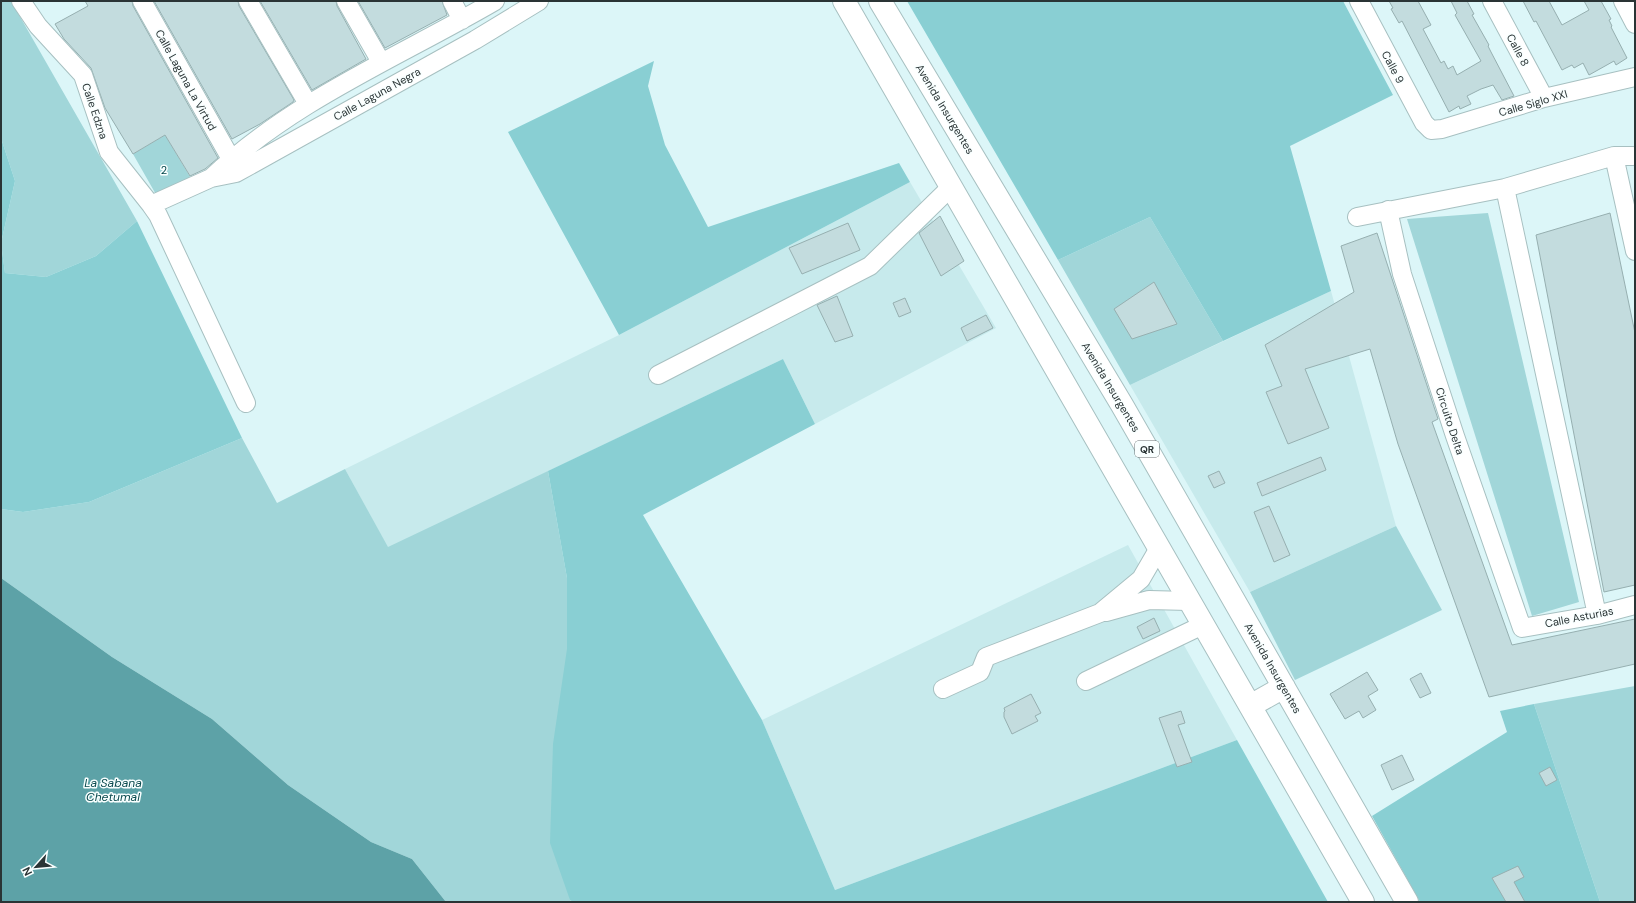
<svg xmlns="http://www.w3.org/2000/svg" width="1636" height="903" viewBox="0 0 1636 903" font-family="'DM Sans',sans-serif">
<rect width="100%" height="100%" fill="#dcf6f8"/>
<path fill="#c7eaec" d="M910,182L996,328L815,424L783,359L388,548L345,469L619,335Z
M1331,291L1396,526L1250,592L1130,385Z
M1128,545L1237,740L835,890L762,720Z"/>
<path fill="#a1d6d9" d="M1,1H11L137,221L96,256L46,277L5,273L1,243L15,181L1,138Z
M165,135L192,180L158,198L133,154Z
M1488,213L1579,602L1532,616L1407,219Z
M1150,217L1223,341L1130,385L1058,260Z
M242,438L277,503L345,469L388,547L548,471L567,578V649L570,900L573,902H446L412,859L371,842L288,785L212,719L112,657L1,578V509L23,512L89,502Z
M1396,526L1442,610L1295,680L1250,592Z
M1635,686V902H1600L1534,704Z"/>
<path fill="#89cfd3" d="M907,1H1343L1393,95L1290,146L1331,291L1223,341L1150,217L1058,260Z
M654,61L648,86L665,145L708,227L899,163L910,182L619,335L508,132Z
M1,138L15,181L1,243L5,273L46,277L96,256L137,221L242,438L89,502L23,512L1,509Z
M783,359L815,424L643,515L762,720L835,890L1237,740L1328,902H573L570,900L550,843L553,744L567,649V578L548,471Z
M1534,704L1600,902H1420L1372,816L1507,732L1500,711Z"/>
<path fill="#5da2a7" d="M1,578L112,657L212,719L288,785L371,842L412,859L446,902H1Z"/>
<path fill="#c3dcde" stroke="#96afb0" d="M85,1H132L133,6L218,158L205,169L190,176L165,135L133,154L105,108L91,68L64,39L55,24L88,6Z
M154,1H238L239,6L294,100L293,102L260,124L232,139Z
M260,1H336L337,6L366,59L312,90Z
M358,1H442L447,15L385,48Z
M1389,1H1418L1431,25L1423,29L1441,63L1444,61L1448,69L1453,66L1457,75L1481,61L1455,15L1457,13L1451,1H1467L1474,14L1472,15L1489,45L1488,46L1491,52L1514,96L1502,100L1493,85L1481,89L1467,96L1471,104L1460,109L1459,106L1449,112L1402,21L1399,23L1391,9L1393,8Z
M1523,1H1549L1562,25L1589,10L1584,1H1601L1611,19L1609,20L1612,26L1611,27L1627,58L1616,65L1614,61L1589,75L1583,63L1574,68L1572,65L1562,70L1536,21L1534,22Z
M1610,213L1635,333V585L1604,592L1536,235Z
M940,216L964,261L941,276L919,233Z
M848,223L860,250L802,274L789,248Z
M1377,233L1438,419L1432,422L1512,645L1635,619V664L1489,697L1398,444L1370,349L1305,369L1329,428L1288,444L1266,392L1282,386L1265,345L1354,292L1341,246Z
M1154,282L1177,324L1132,339L1114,309Z
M837,296L853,336L835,342L817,305Z
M905,298L911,312L899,317L893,303Z
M986,315L993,328L967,341L961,328Z
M1321,457L1326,470L1262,496L1257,483Z
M1219,471L1225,483L1214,488L1208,476Z
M1269,506L1290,555L1274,562L1254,512Z
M1154,618L1160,631L1143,639L1137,627Z
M1367,672L1378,690L1368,696L1376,710L1363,718L1359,711L1345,719L1330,694Z
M1421,673L1431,693L1420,698L1410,679Z
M1031,694L1041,713L1035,716L1038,721L1012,734L1004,717V712L1005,711L1004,708Z
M1181,711L1185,723L1178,725L1192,762L1177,767L1159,718Z
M1402,755L1414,780L1392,790L1381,765Z
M1550,767L1557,780L1546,786L1539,773Z
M1518,866L1524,877L1514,882L1525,902H1506L1492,878Z"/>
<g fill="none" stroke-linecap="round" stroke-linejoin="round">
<defs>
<path id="minor" d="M21,1L38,26L83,75L109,152L151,205L158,215L246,403
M142,1L231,159
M248,1L308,104
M346,1L381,62
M452,1L462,20
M1359,1L1424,123L1431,130L1442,129L1544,98L1635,77
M1492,1L1544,98
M1623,1L1635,24
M1614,156L1635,251
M211,178C293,100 399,57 495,1
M1505,188L1597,615
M151,205L211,178L236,173L475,40L539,1
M1388,210L1402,274L1455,436L1522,628L1597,615L1635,605
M1357,217L1505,188L1614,156H1633
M658,375L870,266L951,187
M1106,612L1149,600L1189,601
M1086,681L1203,625
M943,689L980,672L986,657L1100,613L1141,579L1159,548"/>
<path id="major" d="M844,1L1363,902
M880,1L1122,405L1407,902
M1250,706L1284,687"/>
</defs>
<use href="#minor" stroke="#a7c0c1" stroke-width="20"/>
<use href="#major" stroke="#a7c0c1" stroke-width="24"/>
<use href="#minor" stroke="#fff" stroke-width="18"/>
<use href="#major" stroke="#fff" stroke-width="22"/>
</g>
<g text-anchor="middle" stroke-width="3" stroke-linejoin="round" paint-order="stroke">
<rect fill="#f9ffff" stroke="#687172" stroke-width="1" x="1135" y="441" width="24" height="16" rx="3"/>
<g font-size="10" font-weight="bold" fill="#2a3435">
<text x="1147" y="453">QR</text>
</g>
<g font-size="11" fill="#2a3435" stroke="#f9ffff">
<text transform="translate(1518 50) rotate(62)" y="4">Calle 8</text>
<text transform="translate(1393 67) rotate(62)" y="4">Calle 9</text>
<text transform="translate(186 80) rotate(61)" y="4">Calle Laguna La Virtud</text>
<text transform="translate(377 94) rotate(-29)" y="4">Calle Laguna Negra</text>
<text transform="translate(1533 103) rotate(-16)" y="4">Calle Siglo XXI</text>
<text transform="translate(945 109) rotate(59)" y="4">Avenida Insurgentes</text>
<text transform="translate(95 111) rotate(71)" y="4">Calle Edzna</text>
<text transform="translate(1111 387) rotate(59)" y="4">Avenida Insurgentes</text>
<text transform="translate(1450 421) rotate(72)" y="4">Circuito Delta</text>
<text transform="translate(1579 617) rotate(-11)" y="4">Calle Asturias</text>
<text transform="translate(1273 668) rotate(60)" y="4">Avenida Insurgentes</text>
</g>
<g font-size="11" fill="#014549" stroke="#f9ffff">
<text x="164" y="174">2</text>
</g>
<g font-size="12" font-style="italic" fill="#0b4b4f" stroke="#f9ffff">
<text x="113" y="787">La Sabana<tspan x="113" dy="14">Chetumal</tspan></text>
</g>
</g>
<rect width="1636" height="903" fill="none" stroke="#2a3435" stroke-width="4"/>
<g transform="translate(36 867) rotate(243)" stroke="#f9ffff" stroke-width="3" paint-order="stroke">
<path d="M0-3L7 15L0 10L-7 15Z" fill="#2a3435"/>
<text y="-6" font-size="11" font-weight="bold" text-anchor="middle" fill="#2a3435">N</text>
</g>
</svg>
